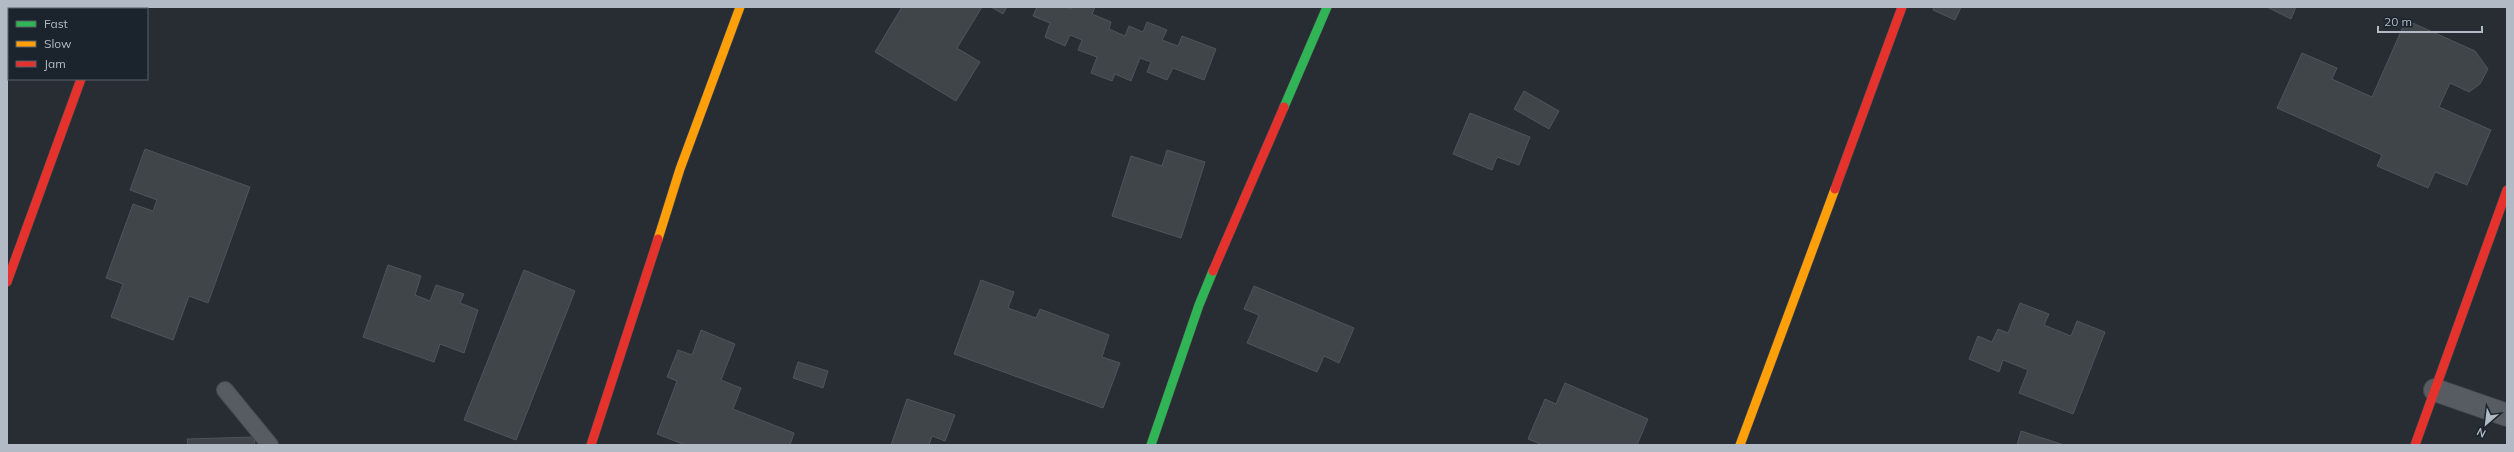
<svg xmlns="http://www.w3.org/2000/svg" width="2514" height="452" viewBox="0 0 2514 452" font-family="Mulish,sans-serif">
<rect width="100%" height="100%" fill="#282d33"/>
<path fill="#40454a" stroke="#4f545b" d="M902,7H982L957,48L980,62L956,101L875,52Z
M991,7H1007L1003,14Z
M1037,7H1065L1071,9L1072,7H1095L1092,14L1111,22L1109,29L1125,36L1129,26L1143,32L1147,22L1167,30L1162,40L1178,46L1182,36L1216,49L1204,80L1173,68L1167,80L1147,72L1151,62L1140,58L1131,81L1115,74L1112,81L1091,73L1097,57L1078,50L1082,40L1070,35L1065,46L1045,37L1050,23L1033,16Z
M1934,7H1961L1955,20L1933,10Z
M2267,7H2296L2291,19Z
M2406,20L2475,51L2488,69L2480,84L2469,92L2450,83L2439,107L2491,130L2467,185L2435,172L2428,188L2377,166L2382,155L2277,108L2302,53L2337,68L2332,79L2372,97Z
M1524,91L1559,111L1549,129L1514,109Z
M1470,113L1530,137L1519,165L1497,157L1492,170L1453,154Z
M145,149L250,187L208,303L189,296L173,340L111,317L123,284L106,278L133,204L153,211L157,200L130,190Z
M1167,150L1205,162L1181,238L1112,216L1131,156L1162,166Z
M388,265L421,276L415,295L430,301L436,285L464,294L460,303L478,310L464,353L440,344L434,362L363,337Z
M524,270L575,291L516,440L464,420Z
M981,280L1014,292L1008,308L1036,318L1040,309L1109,335L1102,357L1120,363L1103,408L954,354Z
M1254,286L1354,328L1339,363L1324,356L1317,372L1247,343L1259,315L1244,309Z
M2020,303L2049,314L2044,325L2071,336L2077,321L2105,332L2073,414L2019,393L2028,370L2003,360L1999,372L1969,359L1978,336L1992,342L1998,329L2008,333Z
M701,330L735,344L721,380L741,388L733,409L794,433L790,445H685L657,434L677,381L667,377L678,350L692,355Z
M798,362L828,371L823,388L793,378Z
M1565,383L1648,419L1637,445H1543L1528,439L1545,399L1556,404Z
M907,399L955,415L945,441L932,436L929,445H891Z
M2021,431L2064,445H2017Z
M254,437L255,445H188L187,439Z"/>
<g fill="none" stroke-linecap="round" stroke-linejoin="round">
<defs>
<path id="lane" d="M225,390L270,445"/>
<path id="street" d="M101,9L102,7
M2435,390L2507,415"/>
<path id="fast" d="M1284,107L1327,7
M1151,445L1199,305L1213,271"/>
<path id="slow" d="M658,239L680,169L740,7
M1740,445L1835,189"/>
<path id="jam" d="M1835,189L1902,7
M1213,271L1284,107
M7,282L81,79
M591,445L658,239
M2415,445L2507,190"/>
</defs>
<use href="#lane" stroke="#46494e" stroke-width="18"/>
<use href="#street" stroke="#46494e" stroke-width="24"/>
<use href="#fast" stroke="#46494e" stroke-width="10"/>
<use href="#slow" stroke="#46494e" stroke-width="10"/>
<use href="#jam" stroke="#46494e" stroke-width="10"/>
<use href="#lane" stroke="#575c62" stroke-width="16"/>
<use href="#street" stroke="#575c62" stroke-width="22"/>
<use href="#fast" stroke="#30b455" stroke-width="9"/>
<use href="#slow" stroke="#ff9f0a" stroke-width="9"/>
<use href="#jam" stroke="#e5322d" stroke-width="9"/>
</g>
<rect width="2514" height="452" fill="none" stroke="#b1bac5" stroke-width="16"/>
<rect x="8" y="8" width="140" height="72" fill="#1b242d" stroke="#57606a"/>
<rect x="16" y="21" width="20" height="6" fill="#30b455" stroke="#57606a"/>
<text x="44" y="28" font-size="12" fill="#b1bac5">Fast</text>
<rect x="16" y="41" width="20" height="6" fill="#ff9f0a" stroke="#57606a"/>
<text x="44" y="48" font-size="12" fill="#b1bac5">Slow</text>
<rect x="16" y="61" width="20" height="6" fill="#e5322d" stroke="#57606a"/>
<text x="44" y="68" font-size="12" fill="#b1bac5">Jam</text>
<g transform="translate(2486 424) rotate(208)" stroke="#1b242d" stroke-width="3" paint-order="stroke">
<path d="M0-3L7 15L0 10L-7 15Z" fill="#b1bac5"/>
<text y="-6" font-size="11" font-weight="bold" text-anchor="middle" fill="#b1bac5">N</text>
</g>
<path d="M2378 26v6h104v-6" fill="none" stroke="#b1bac5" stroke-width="2"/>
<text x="2384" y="26" font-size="12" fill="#b1bac5" stroke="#1b242d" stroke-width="3" paint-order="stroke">20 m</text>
</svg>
